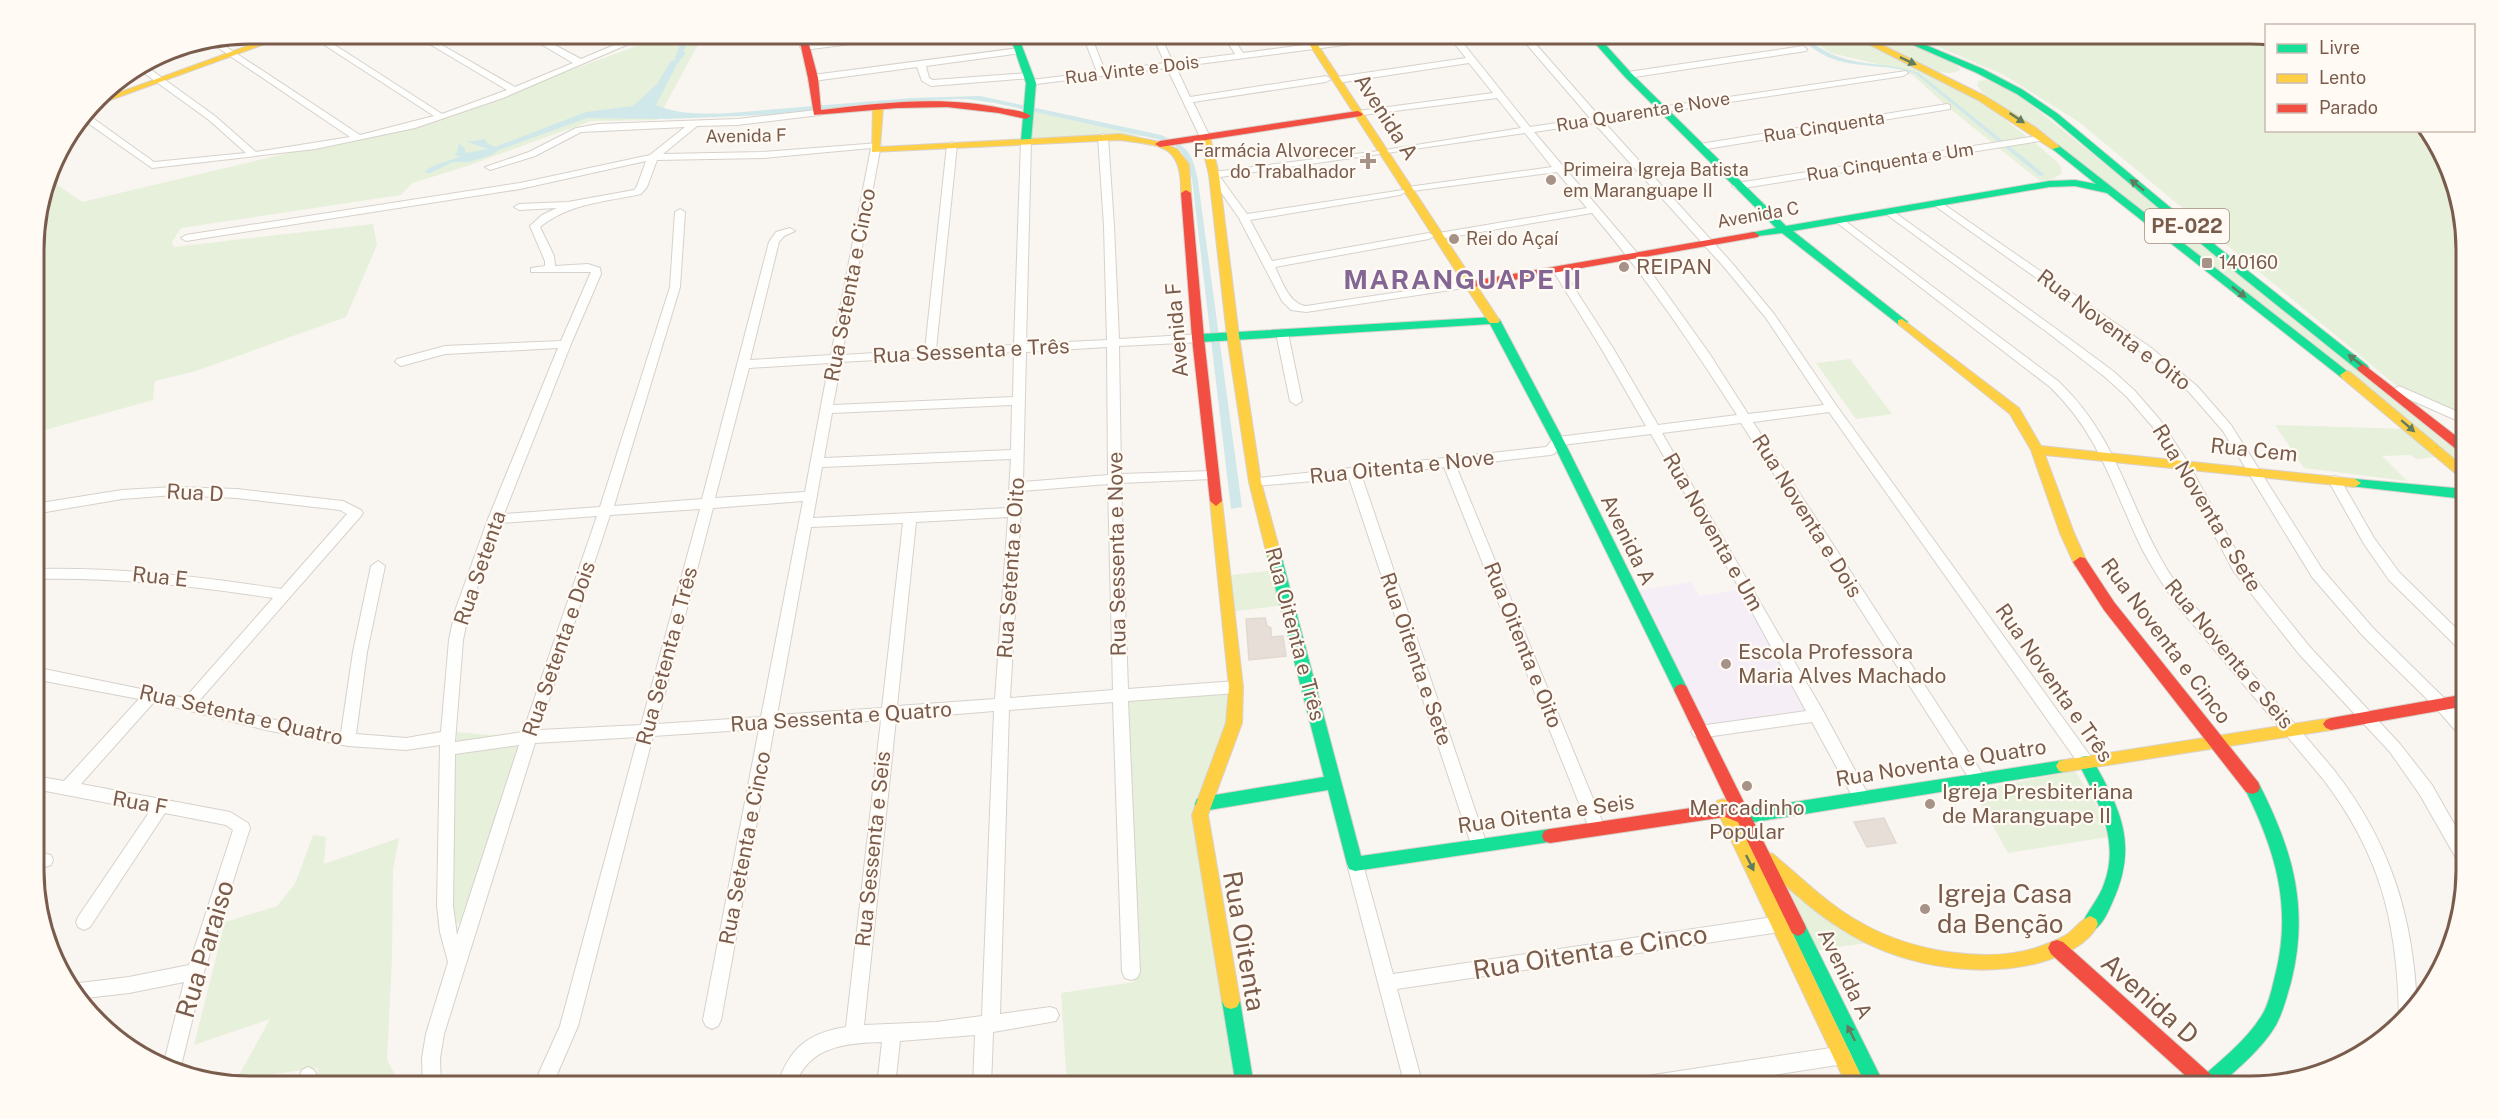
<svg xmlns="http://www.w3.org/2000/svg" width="2499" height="1119" viewBox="0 0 2499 1119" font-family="'Public Sans',sans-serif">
<rect width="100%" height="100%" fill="#f9f5f0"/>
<path fill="#f6eef6" d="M1692,582L1699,596L1745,589L1815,712L1698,730L1630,592Z"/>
<path fill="#e7f0db" d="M673,33H700L701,39L657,120L591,121L464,167L412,183L401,195L181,228L172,242L174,247L373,224L377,245L346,317L196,371L155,381L153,400L34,433L33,235L49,179L82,202L441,117Z
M1801,33H1848L1969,96L1998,114L2040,147L2060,165L2062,173L2053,179L2040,181L1943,103L1914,76L1903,70L1831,53Z
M1857,33H1891L1956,64L1960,70C1938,84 1878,44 1857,33Z
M1906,33H2249L2266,36V130L2426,131L2464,222L2465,420L2399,388L2079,122L2004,75Z
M1986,80L2009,87L2465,452V476L2441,456L2417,459L2410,455L2382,456L2407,481L2304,468L2275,425L2408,429L1981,91L1977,85L1979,81Z
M1030,110L1144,136L1028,139Z
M1850,359L1892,414L1856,419L1816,363Z
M1277,570L1286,605L1227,612L1222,576Z
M1236,689L1200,810L1244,1086H1067L1061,993L1134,982L1123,696Z
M457,732L531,739L478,923H449Z
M2075,771L2096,804L2108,837L2008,853L1974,792L1976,790Z
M313,835L326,837L324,864L399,838L393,870L392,959L387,1059L400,1086H316L318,1068L237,1079L270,1019L194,1045L225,922L277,906L295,884Z
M1762,856L1874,942L1812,951Z"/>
<path fill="#d0e8ea" d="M688,33H700L692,34L683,52L686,53L677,64L656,105C678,115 706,114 730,113L912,98L980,96L1161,135C1188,147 1192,151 1198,181L1242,507L1231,509L1192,179C1187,161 1184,148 1166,141L995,103L967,99L928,100L767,115L667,119L587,118L499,150L492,155L469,162H453L430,173L424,172C434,163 448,162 461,156L453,155L457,153L459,143L465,149V153L488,149L467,142L485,139L488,144L495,147L586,112L633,106L657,84L671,61L676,60L675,58L681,42L680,38Z
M1793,33H1799C1810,41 1823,51 1836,56C1862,66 1892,63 1919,73L2045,175L2040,176L1916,74C1888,63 1855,69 1828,57C1816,52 1804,41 1793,33Z"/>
<path fill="#e6ded7" stroke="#e2d8d2" stroke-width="1.5" d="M1265,618L1267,626L1271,628V637L1283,636L1286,656L1249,660L1246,619Z
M1884,818L1896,843L1867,847L1854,822Z"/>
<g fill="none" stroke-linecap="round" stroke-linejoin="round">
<defs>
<path id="street" d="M306,33H316L442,114L507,90L411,33H421L515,87L573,63L522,33H532L581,59L638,35L645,37L503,98L415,128L315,149L152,168L82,119L87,114L154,162L246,153L209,120L137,68L143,64L215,116L256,152L350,137L208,41L216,40L360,135L434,116Z
M892,33H916L912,36L804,50L800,47L804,44Z
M1082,33H1090L1105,71L1165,63L1151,33H1159L1173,62L1235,54L1222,33H1230L1243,53L1393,33H1417L1413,36L1176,67L1190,97L1326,76L1331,79L1326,82L1193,102L1210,137L1205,140L1200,137L1167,68L1028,85L1026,83L1031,80L1097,72Z
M1446,33H1455L1530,127L1590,118L1517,33H1526L1599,116L1906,71L1908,73L1903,76L1603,121L1732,263L1774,314L1836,405L2091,757L2094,762L2091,767L2086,768L2081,767L1829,412L1753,422L1982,773L1985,778L1982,783L1977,785L1972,783L1741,423L1662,433L1823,711L1870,798L1868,803L1862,805L1856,803L1812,722L1699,738L1694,736L1691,732L1694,728L1699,726L1806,711L1738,586L1651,434L1562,445L1554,454L1550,455L1456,466L1605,828L1603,833L1597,835L1591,833L1444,467L1362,477L1487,845L1485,850L1479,852L1473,850L1349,478L1255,486L1250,485L1249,482L1250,479L1546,447L1554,438L1558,437L1646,426L1601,348L1552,269L1557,266L1562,269L1613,348L1658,425L1737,415C1692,345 1646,277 1592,213L1439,239L1434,236L1429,239L1275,267C1282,281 1289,304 1306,306L1473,281L1478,284L1477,286L1306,312L1291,310L1282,301L1239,218L1209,175L1214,172L1379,151L1521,128L1497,98L1355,116L1353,114L1358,111L1493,93L1469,63L1337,83L1332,80L1337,77L1466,58ZM1594,123L1724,267L1766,318L1824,405L1748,414L1709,353L1638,254L1534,132ZM1525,133L1552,167L1408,187L1403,190L1247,214L1220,177ZM1557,172L1587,208L1439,233L1434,236L1429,233L1272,261L1250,220L1400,195L1405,192Z
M1649,33H1671L1667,36L1599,46L1595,43L1599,40Z
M1803,46L1807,49L1806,51L1628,78L1623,75L1628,72Z
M1019,48L1023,51L1022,53L926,66L929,78L933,80L1028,73L1031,74V78L931,86L922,81L917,67L813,81L808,78L813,75Z
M1947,104L1950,105V109L1700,150L1695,147L1700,144Z
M817,110L822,113L820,115L737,125L697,126L663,154L763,152L879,143L881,145L877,148L880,150L842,355L925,350L947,145L952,142L957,145L936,349L1014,345L1021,141L1026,138L1031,141L1026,344L1107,340L1104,226L1098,137L1103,134L1108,137L1114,226L1119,339L1202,334L1208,338L1202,342L1119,346L1121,474L1212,471L1218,475L1212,479L1121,483L1128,689L1236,681L1241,683L1243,687L1241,691L1236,693L1128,701L1140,972L1137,978L1131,980L1125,978L1122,972L1113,702L1009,710L1000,1014L1050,1007L1056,1009L1059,1015L1056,1021L993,1032L991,1086H973L975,1035L900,1041L895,1086H877L882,1042C846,1043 808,1046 795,1086H777C789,1049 807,1033 846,1027L881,720L774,728L721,1020L718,1026L712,1029L706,1026L703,1020L759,729L653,736L578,1026L552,1086H533L560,1026L638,737L535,743L444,1034L440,1058L441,1086H423L422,1058L426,1034L448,962L440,932L437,906L440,745L406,750L348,746L266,730L154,702L81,784L230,812L248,823L250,828L204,972L180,1070L179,1072L163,1066L184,982L129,993L77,999L71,984L129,977L189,965L233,830L226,825L165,813L90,927L84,930L78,927L76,922L78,917L150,811L35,789V776L64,781L139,699L34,679V667L185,698L273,598C193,586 115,577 34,579V569C118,567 199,576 281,589L347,514L340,510L237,498L174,495L122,499L34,514V504L122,490L174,487L237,489L343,501L361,510L363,513L361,516L199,701L266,718L341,733L353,652L371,566L378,561L385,566L367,652L356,734L406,738L441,732L449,640L455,611L488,519L558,348L445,354L401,366L395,362L397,359L445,346L561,341L591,272H531V268L545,266V261L530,226L542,215L557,208L519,210L514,207L519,204L568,202L634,190L637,186L646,161L520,189L186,241L181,238L186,235L520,183L650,155L685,127L581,132L535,156L490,170L485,167L529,152L576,128L599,124L737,119ZM871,148L831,355L750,360L779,242L784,236L795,231L790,228L776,232L769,242L702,499L614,506L680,287L685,212L680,209L675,212L670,287L600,507L504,514L571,344L601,274L600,268L588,264L555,266L554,256L540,227C570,203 605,202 641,194L647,187L657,160L763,158ZM1107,347L1108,475L1023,482L1026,352ZM1014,352L1013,397L833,405L841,362ZM829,363L805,492L715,498L749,368ZM1012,405L1011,450L824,458L832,413ZM1011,459L1008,508L813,518L822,467ZM1108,484L1113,690L1010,698L1022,491ZM803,501L761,717L657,724L713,508ZM700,509L641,725L539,730L610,515ZM597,516L523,732L455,742L463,640L469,611L500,523ZM1008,517L995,699L897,706L916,522ZM903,523L882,708L777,715L811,527ZM994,711L982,1016L936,1022L864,1025L896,719ZM519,745L457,935L453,906L455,754Z
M2043,135L2046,136V140L1737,189L1732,186L1737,183Z
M1939,201L2150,347L2197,386L2231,425L2322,569L2373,628L2445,699L2466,722V739L2461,737L2435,707L2363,636L2312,577L2223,431L2189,392L2142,353L1935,206V202Z
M1890,209L2055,328L2113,371L2135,391L2160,420L2187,461L2244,565L2309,646L2400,744L2432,785L2466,845V867L2460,865L2420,795L2390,752L2299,654L2234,572L2177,465L2152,426L2127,397L2105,377L2047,332L1886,214V210Z
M1840,217L2058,381C2118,438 2126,500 2165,566C2171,577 2179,586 2186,596L2334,770C2390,842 2413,915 2417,1006L2402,1020L2399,1014C2397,921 2380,854 2323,779L2176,604C2164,586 2152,568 2142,549C2113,489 2100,435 2050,387L1836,222V218Z
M1282,329L1288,333L1302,401L1296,405L1290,401L1276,333Z
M2399,386L2465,415V424L2395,393L2393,390Z
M2334,476L2339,477L2374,538L2399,572L2465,637V651L2460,650L2389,580L2364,544L2328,480Z
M35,851L51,855L53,860L51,865L45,867L35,865Z
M1355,857L1361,859L1363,864L1393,974L1786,915L1792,918L1794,923L1792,928L1786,931L1397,989L1423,1086H1405L1347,864L1349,859Z
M1844,1046L1850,1049L1853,1055L1850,1061L1844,1064L1702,1086H1631L1634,1080L1640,1077Z
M308,1067L314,1070L317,1076L314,1086H296L302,1070Z"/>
<path id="fast" d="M629,33H657L641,40Z
M1009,33H1017L1036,83L1031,141L1026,144L1021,141L1026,83Z
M1586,33H1595L1631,73L1786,226L2049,181L2075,180L2096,184L2050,147L2058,145L2352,375L2350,378H2342L2107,193L2075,186L2049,187L1793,231L1908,322L1902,325L1898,324L1782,233L1750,237V233L1776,228L1625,77Z
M1886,33H1897L1983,69L2023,90L2058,114L2219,248L2367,365L2369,368L2367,371H2359L2211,252L2052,118L2017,94L1977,73Z
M1494,317L1500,320L1564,441L1688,690L1686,694L1681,696L1676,694L1552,441L1490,324L1202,342L1196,338L1202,334Z
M2355,479L2465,489V499L2350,486L2349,483L2350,480Z
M1274,550L1281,555L1361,856L1550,829L1556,831L1558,836L1556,841L1355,871L1349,869L1347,864L1328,790L1203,811L1197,809L1195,804L1197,799L1203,797L1324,777L1267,555Z
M2086,756L2091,757C2121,810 2139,845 2112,903C2107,914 2102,927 2090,932L2084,929L2082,924C2088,910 2099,899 2104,884C2121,840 2097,800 2078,762L2081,757Z
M2064,760L2069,761L2072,766L2069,771L2064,772L1742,824L1732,820L1730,815L1732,810L1738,808L1743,810Z
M2252,780L2258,782C2292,848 2310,907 2291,982C2287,996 2283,1012 2276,1025C2262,1049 2239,1067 2219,1086H2196L2199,1080C2221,1060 2247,1040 2262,1015C2269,1004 2272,988 2275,976C2293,906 2275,849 2244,787L2246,782Z
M1798,920L1804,923L1885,1086H1866L1790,928L1792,923Z
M1231,993L1237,995L1240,1001L1254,1086H1236L1222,1001L1225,995Z"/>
<path id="slow" d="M283,33H295L91,107L96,101Z
M1302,33H1310L1500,321L1498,323H1490L1488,321Z
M1847,33H1858L1985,96L2035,127L2060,147L2052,149L1978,100Z
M878,104L883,107L880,147L1120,134L1160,142L1177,149L1189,164L1191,193L1186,196L1181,193C1182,144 1162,146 1120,140L872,152L873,107Z
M1205,134L1210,137L1219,175L1239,336L1261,482L1281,555L1274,560L1267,555L1249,482L1227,336L1209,175L1200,137Z
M1902,319L2019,408L2041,446L2355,479L2361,483L2355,487L2045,455L2074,533L2087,562L2085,566H2075L2060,533L2031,450L2010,414L1898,324V320Z
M2346,371L2350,372L2465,468V479L2461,478L2342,378L2340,375Z
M1216,496L1222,501L1243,687L1242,723L1208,815L1240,1001L1237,1007L1231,1009L1225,1007L1222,1001L1192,815L1226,723L1229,687L1210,501Z
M2331,718L2336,720L2339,724L2336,728L2331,730L2064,772L2059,771L2056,766L2059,761L2064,760Z
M1723,799L1729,801L1866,1086H1847L1715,806L1717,801Z
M1767,852L1773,854C1802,878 1829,906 1863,924C1911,951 1991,966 2044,945C2052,942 2062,938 2069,933C2076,927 2081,920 2090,916L2096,919L2098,924C2089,945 2060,957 2038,963C1973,979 1896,965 1840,928C1811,910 1787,886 1761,864L1759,859L1761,854Z"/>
<path id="jam" d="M798,33H806L818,78L821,110C882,103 944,95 1005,109C1013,110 1024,111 1031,116L1026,119L999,113L947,107L897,108L814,115L808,78Z
M1358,111L1363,114L1361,116L1160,147L1155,144L1160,141Z
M1186,190L1191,193L1204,338L1222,501L1216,506L1210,501L1192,338L1181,193Z
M1754,232L1759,235L1758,237L1473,287L1468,284L1473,281Z
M2363,364L2465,443V454L2461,453L2359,371L2357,368Z
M2080,557L2085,558L2114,602L2258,782L2260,787L2258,792L2252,794L2246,792L2104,610L2073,562Z
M1681,684L1686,686L1688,690L1804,923L1806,928L1804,933L1798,936L1792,933L1738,822L1725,817L1550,843L1544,841L1542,836L1544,831L1550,829L1725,803L1729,805L1674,690L1676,686Z
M2466,694V706L2331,730L2326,728L2323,724L2326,720L2331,718Z
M2057,940L2063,942L2217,1080L2220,1086H2197L2051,954L2048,948L2051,942Z"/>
</defs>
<use href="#street" stroke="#d7d1cb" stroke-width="2"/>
<use href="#fast" stroke="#d9d2cb" stroke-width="2"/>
<use href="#slow" stroke="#d9d2cb" stroke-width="2"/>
<use href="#jam" stroke="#d9d2cb" stroke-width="2"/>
<use href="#street" fill="#fefefd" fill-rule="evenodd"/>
<use href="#fast" fill="#16e098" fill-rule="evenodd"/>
<use href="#slow" fill="#ffcf43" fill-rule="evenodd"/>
<use href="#jam" fill="#f24e42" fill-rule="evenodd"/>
</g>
<defs><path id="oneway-solid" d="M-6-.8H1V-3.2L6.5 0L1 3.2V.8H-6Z" transform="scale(1.5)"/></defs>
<g fill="#617d60">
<use href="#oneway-solid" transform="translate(1908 61) rotate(25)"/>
<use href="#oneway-solid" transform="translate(2017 118) rotate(34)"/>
<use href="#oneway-solid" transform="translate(2137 185) rotate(-141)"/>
<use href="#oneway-solid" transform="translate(2239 292) rotate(38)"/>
<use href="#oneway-solid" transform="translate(2355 360) rotate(-142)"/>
<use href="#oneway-solid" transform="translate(2408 426) rotate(41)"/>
<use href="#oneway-solid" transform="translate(1750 863) rotate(64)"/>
<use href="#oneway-solid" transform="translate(1851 1033) rotate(-116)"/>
</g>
<g fill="#a69286" stroke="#fffaf3" stroke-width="2">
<path d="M1365 152h6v6h6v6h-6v6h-6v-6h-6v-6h6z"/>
<circle cx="1551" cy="180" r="6"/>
<circle cx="1454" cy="239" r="6"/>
<rect x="2201" y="257" width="12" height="12" rx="3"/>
<circle cx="1624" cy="267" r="6"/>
<circle cx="1726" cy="664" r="6"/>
<circle cx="1747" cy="786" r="6"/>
<circle cx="1930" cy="804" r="6"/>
<circle cx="1925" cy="909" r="6"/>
</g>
<g text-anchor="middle" stroke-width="4.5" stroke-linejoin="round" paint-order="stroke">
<g font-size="18" fill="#7a5c4d" stroke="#fffaf3">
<text transform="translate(1132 70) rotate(-7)" y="6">Rua Vinte e Dois</text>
<text transform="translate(1643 112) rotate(-9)" y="6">Rua Quarenta e Nove</text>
<text transform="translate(1824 127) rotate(-9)" y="6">Rua Cinquenta</text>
<text transform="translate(746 136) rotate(-1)" y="6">Avenida F</text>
<text transform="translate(1890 162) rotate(-9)" y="6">Rua Cinquenta e Um</text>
<text transform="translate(1758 215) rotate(-10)" y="6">Avenida C</text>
</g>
<g font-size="18" fill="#7a5c4d" stroke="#fffaf3" text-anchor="start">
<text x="1356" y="157" text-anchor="end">Farmácia Alvorecer<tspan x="1356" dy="21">do Trabalhador</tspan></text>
<text x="1563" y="176">Primeira Igreja Batista<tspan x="1563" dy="21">em Maranguape II</tspan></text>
<text x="1466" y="245">Rei do Açaí</text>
<text x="2219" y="269">140160</text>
</g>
<rect fill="#fffaf3" stroke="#a28b7f" stroke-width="1.5" x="2145" y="209" width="84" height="34" rx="4.5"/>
<g font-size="20" font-weight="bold" fill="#7a5c4d">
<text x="2187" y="233">PE-022</text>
</g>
<g font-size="21" fill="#7a5c4d" stroke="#fffaf3">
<text transform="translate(1386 117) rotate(57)" y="7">Avenida A</text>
<text transform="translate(850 285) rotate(-79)" y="7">Rua Setenta e Cinco</text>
<text transform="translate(1177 330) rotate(-95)" y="7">Avenida F</text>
<text transform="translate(2114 330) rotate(37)" y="7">Rua Noventa e Oito</text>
<text transform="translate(971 351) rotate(-3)" y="7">Rua Sessenta e Três</text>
<text transform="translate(2254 450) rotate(6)" y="7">Rua Cem</text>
<text transform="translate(1402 467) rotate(-6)" y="7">Rua Oitenta e Nove</text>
<text transform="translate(195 493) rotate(3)" y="7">Rua D</text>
<text transform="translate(2207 508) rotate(59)" y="7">Rua Noventa e Sete</text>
<text transform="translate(1807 516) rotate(58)" y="7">Rua Noventa e Dois</text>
<text transform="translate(1713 532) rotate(60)" y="7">Rua Noventa e Um</text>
<text transform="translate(1628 540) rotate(64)" y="7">Avenida A</text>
<text transform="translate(1117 554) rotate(-91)" y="7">Rua Sessenta e Nove</text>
<text transform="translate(480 568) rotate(-71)" y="7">Rua Setenta</text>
<text transform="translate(1011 568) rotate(-86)" y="7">Rua Setenta e Oito</text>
<text transform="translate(160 577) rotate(6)" y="7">Rua E</text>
<text transform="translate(1295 634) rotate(75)" y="7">Rua Oitenta e Três</text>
<text transform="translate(2166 641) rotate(53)" y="7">Rua Noventa e Cinco</text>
<text transform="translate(1523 645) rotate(68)" y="7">Rua Oitenta e Oito</text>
<text transform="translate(559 649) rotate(-71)" y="7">Rua Setenta e Dois</text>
<text transform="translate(2229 654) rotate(50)" y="7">Rua Noventa e Seis</text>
<text transform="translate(667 656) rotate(-75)" y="7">Rua Setenta e Três</text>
<text transform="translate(1416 659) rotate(71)" y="7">Rua Oitenta e Sete</text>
<text transform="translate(2054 683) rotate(55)" y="7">Rua Noventa e Três</text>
<text transform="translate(241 715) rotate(13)" y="7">Rua Setenta e Quatro</text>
<text transform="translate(841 717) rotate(-4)" y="7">Rua Sessenta e Quatro</text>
<text transform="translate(1941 763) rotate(-9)" y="7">Rua Noventa e Quatro</text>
<text transform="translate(140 803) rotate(10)" y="7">Rua F</text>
<text transform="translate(1546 814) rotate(-8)" y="7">Rua Oitenta e Seis</text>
<text transform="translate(745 848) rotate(-79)" y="7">Rua Setenta e Cinco</text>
<text transform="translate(873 849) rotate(-84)" y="7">Rua Sessenta e Seis</text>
<text transform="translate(1845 974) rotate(64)" y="7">Avenida A</text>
</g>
<g font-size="21" fill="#7a5c4d" stroke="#fffaf3" text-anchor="start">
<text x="1636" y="274">REIPAN</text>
<text x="1738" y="659">Escola Professora<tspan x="1738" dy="24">Maria Alves Machado</tspan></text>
<text x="1942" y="799">Igreja Presbiteriana<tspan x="1942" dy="24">de Maranguape II</tspan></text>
<text x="1747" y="815" text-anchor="middle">Mercadinho<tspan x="1747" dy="24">Popular</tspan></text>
</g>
<g font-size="26" fill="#7a5c4d" stroke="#fffaf3" text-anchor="start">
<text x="1937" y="903">Igreja Casa<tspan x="1937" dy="30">da Benção</tspan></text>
</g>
<g font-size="26" fill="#7a5c4d" stroke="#fffaf3">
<text transform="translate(1244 941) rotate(80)" y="9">Rua Oitenta</text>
<text transform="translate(205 949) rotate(-73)" y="9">Rua Paraiso</text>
<text transform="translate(1590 952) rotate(-9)" y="9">Rua Oitenta e Cinco</text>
<text transform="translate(2150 999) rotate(42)" y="9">Avenida D</text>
</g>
<g font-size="27" font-weight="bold" letter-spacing="1.5" fill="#846695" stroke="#fffaf3">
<text x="1463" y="289">MARANGUAPE II</text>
</g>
</g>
<path d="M0 0H2499V1119H0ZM250 44H2250A206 206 0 0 1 2456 250V870A206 206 0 0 1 2250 1076H250A206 206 0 0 1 44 870V250A206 206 0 0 1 250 44Z" fill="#fffaf3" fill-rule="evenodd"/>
<path fill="none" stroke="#7a5c4d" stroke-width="3" d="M250 44H2250A206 206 0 0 1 2456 250V870A206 206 0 0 1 2250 1076H250A206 206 0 0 1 44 870V250A206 206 0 0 1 250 44Z"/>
<rect x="2265" y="24" width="210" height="108" fill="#fffaf3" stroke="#cabbb1" stroke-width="1.5"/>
<rect x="2277" y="44" width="30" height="9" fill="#16e098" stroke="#cabbb1" stroke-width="1.5"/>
<text x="2319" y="54" font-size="18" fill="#7a5c4d">Livre</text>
<rect x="2277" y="74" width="30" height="9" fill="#ffcf43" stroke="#cabbb1" stroke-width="1.5"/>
<text x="2319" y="84" font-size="18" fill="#7a5c4d">Lento</text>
<rect x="2277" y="104" width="30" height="9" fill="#f24e42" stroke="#cabbb1" stroke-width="1.5"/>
<text x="2319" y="114" font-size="18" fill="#7a5c4d">Parado</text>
</svg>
